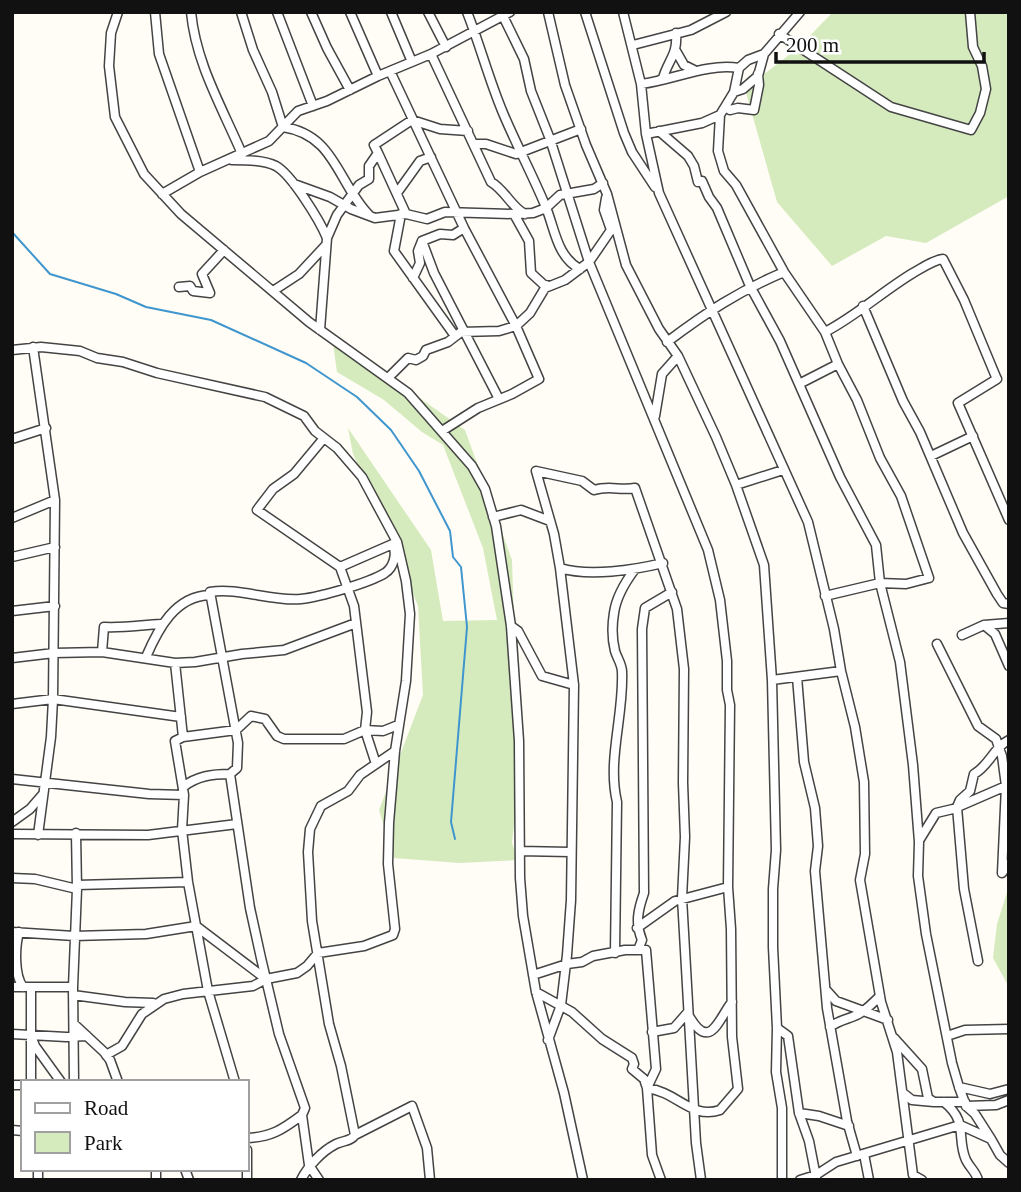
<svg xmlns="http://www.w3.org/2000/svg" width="1021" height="1192" viewBox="0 0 1021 1192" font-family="Georgia,serif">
<rect width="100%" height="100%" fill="#fffdf5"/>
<path fill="#d5ebbd" d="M833,12H1007L1009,196L926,243L886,236L832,266L777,202L745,89L798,48Z
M333,344L349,348L465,430L512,560L519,779L512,843L518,860L459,863L394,858L379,810L423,695L418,606L380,510L353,454L348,428L431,550L443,621L497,620L483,548L443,445L422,432L384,400L337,372Z
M1009,886V987L993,958L997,924Z"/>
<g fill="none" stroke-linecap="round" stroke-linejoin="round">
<path stroke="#3f96cf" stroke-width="2" d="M12,232L50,274L116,294L146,307L211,320L306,363L357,397L391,430L419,471L450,531L453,557L461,567L467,627L451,822L455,839"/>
<defs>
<path id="minor" d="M118,12L111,33L109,66L115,117L144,174L181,214L309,322L408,393L472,466L485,489L496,526L511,626L519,741L520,878L523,916L536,992L564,1093L583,1180
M155,12L159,54L200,172
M191,12C196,64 222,107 242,154
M241,12L253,50L272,92L283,127C336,135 337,183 370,216
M277,12L313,106
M311,12L327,48L350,90
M350,12L378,76
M391,12L412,62
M428,12L446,47
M467,12C480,45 489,80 503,113C516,144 532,174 545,205C555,228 556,256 580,269
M548,12L565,85L586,145L607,194L626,265L659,329L678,356L716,437L736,485L764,565L772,680L776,850L773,889V947L777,1028L776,1072L782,1108V1180
M585,12L624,133L632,152L655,187
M623,12L641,84L646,134L659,193L808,522L834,629L841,671L855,727L864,782L865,854L860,880L881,1002L897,1052L913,1175L922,1180
M503,16L524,59L531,91L550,139L589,262L708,550L720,600L727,661V690L730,705L728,887L731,929L732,1037L738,1089L720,1110C692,1120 677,1092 647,1088
M779,34L891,107L971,130L980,113L986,89L982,66L973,47L970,12
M633,45L691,30L726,12
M676,51L684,65L696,71
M431,54L491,182C505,190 512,208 525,214
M764,54L748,60L739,68L734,92L720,115L718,151L724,171L736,185L784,272L825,332L838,364L857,400L880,458L901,496L929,578L906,584L880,583L825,596
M390,71L464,228L516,326L539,379L512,394L478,408L442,431
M660,80L663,78C668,60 678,55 676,33
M641,84C674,80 706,63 739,68
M734,92L743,89L758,76L764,54L800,12
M725,107L730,110L738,108L754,110L759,85L758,74
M659,131L688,156L694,166L698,182L702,181L709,197L717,208L750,286L780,341L840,477L876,545L880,583L900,662L913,765L919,842L918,876L926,934L952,1063L959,1087L966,1106L975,1114L991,1139
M646,134L702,123L720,115
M475,144H486L516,154L581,129
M378,153L406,214
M232,160C246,160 264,160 276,166C292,175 320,221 327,238
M294,184L330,197L351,209L375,218L406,214L427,219L445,212L514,214L533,213L546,208L560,195L594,189L603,183
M397,193L420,161L431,157
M162,194L200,172L269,141L298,111L327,101L378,76L431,54L510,12
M401,214L394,251L455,336
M514,214L529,241L531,273L543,284L549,286
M422,241L434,273L499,399
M413,278L420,263L418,251L422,241L440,234L453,235L464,228
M179,287L190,286L193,291L210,293L202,274L224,250
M273,291L299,274L326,245
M863,306L903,401L920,432L963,533L997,594L1003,603L1009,604
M320,330L327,238L337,215L359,185L369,179V166L378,153L374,145L412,120L440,129L468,131
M825,332C856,316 883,291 913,273C922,268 933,260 943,259L964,300L996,377L997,379L958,403L1009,520
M667,342C707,312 737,292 784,272
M33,347L55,500L53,699L51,737L38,835
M12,350L41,347L80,351L97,358L123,362L157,373L265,397L304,416L315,431L337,448L362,477L397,542L406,581L410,614L406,681L395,751L389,823L388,864L395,929L393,935L364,946L318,953L307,966L297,973L266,979L253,986L183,994L164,999L142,1014L122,1046L106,1055
M388,378L408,358L416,360L423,356L426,350L448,342L461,332L499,331L516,326L530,313L545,288L565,280L589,262L611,230L604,210L606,198
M799,384L838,364
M655,416L662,374L678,356
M324,438L294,474L273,489L257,510L340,567L354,606L367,712L365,730L376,764
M12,439L46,428
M931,456L973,436
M736,485L783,470
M493,517L521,510L550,521
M12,518L55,500
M12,557L55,547
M340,567L395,543
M560,568C589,577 634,570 663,563
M12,611L55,606
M984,625L995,634L1009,666
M511,626L518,631L542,676L574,685
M962,635L984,625L1009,623
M937,644L978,726L996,739L1002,756L1006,786L1002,873L1009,863
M102,652L104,627C125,628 141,625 161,624
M146,657C158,629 175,596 210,595
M12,658L54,653L102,652L175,663L195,662L242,654L284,650L356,623
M175,663L183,737
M797,677L804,762L815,808L818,846L815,871L827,1008L847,1121L857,1156
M772,680L841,671
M12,704L53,699L181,717
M12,779L149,794L184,795
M183,787C197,776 212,774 230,774
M12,822L30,809L43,794
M12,834L148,835L237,824
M920,839L936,813L953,809L1006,786
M520,851L570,852
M12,878L35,879L77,889
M77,885L188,882
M637,928L675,901L728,887
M12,932L74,936L146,934L196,926L266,979
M19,932C15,947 14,975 23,987
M638,950L642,940C635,923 638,910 644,893L642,629L645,608L672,592
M615,953L617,802C607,760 624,715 622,672C622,664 617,658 615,651C612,639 612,625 614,613C616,598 626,581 635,569
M978,961L964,889L957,807L960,800L970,791L974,774C989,766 994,747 1009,740
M533,975L567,964L582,962L593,956L625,950H646L656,1069L647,1088
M12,987H73
M827,991L836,1001L888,1020
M536,992L572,1012L602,1039L632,1058L634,1064L632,1069L644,1079L647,1088L652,1155L661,1180
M73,995L125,1002L153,1003
M689,1016C710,1052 718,1020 732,1002
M74,1024L104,1052L110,1060L118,1082
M830,1027C840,1019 852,1019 862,1012C868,1008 874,1002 880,996
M777,1028L788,1036L799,1113L809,1141L816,1177
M652,1032L674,1028L688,1012
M12,1034L66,1037L87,1036
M947,1036L965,1030L1009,1029
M894,1038L922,1069L928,1098L934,1102H965
M548,1040L561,1005L567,955L571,900L574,685L560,568L554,534L536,471L582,481L594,490C610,485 620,491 635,488L677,609L684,669L683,783L685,837L682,898L696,1143L701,1180
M33,1041L35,1046L61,1082
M31,1082V987
M74,1082L73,987L77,889L76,833
M235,1082L208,991L188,882L182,830L184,795L175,741L183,737L236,730L251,716L265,719L277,736L284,739H344L365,730L383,731L398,725
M12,1085H23
M959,1087L990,1094L1009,1089
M903,1093L912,1100L934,1102
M944,1102C969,1122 956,1138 966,1160C970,1168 976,1172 978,1180
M966,1106L996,1105L1009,1100
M799,1113L819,1116L849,1126
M12,1130L23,1131
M355,1135L341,1066L329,1024L312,921L308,852L310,829L321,806L348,791L360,775L395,751
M247,1138C271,1137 282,1130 302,1115
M247,1150V1180
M864,1154L869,1180
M38,1169V1180
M185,1169L189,1180
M156,1180V1169
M301,1180C308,1166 322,1151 336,1144C344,1140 350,1142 355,1135L412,1106L427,1148L430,1180
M319,1180L309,1165L302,1115L305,1108L279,1034L261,958L250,908L230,774L237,768L238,743L210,592C238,587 273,602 301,599C320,597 369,583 385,573C394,567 397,554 393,544
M800,1180L816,1175L836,1162L960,1125L991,1139L1000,1155L1009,1163"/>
</defs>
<use href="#minor" stroke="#444" stroke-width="11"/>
<use href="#minor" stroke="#fff" stroke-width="8"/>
</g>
<rect width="1021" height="1192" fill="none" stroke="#111111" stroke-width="28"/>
<rect x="21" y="1080" width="228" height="91" fill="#ffffff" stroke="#a0a0a0" stroke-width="2"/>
<rect x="35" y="1103" width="35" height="10" fill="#ffffff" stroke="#a0a0a0" stroke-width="2"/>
<text x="84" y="1115" font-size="21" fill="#111111">Road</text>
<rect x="35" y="1132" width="35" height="21" fill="#d5ebbd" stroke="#a0a0a0" stroke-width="2"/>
<text x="84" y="1150" font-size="21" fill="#111111">Park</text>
<path d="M776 52v10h208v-10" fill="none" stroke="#111111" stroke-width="3.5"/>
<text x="786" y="52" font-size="21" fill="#111111" stroke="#ffffff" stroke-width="5" paint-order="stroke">200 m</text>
</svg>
